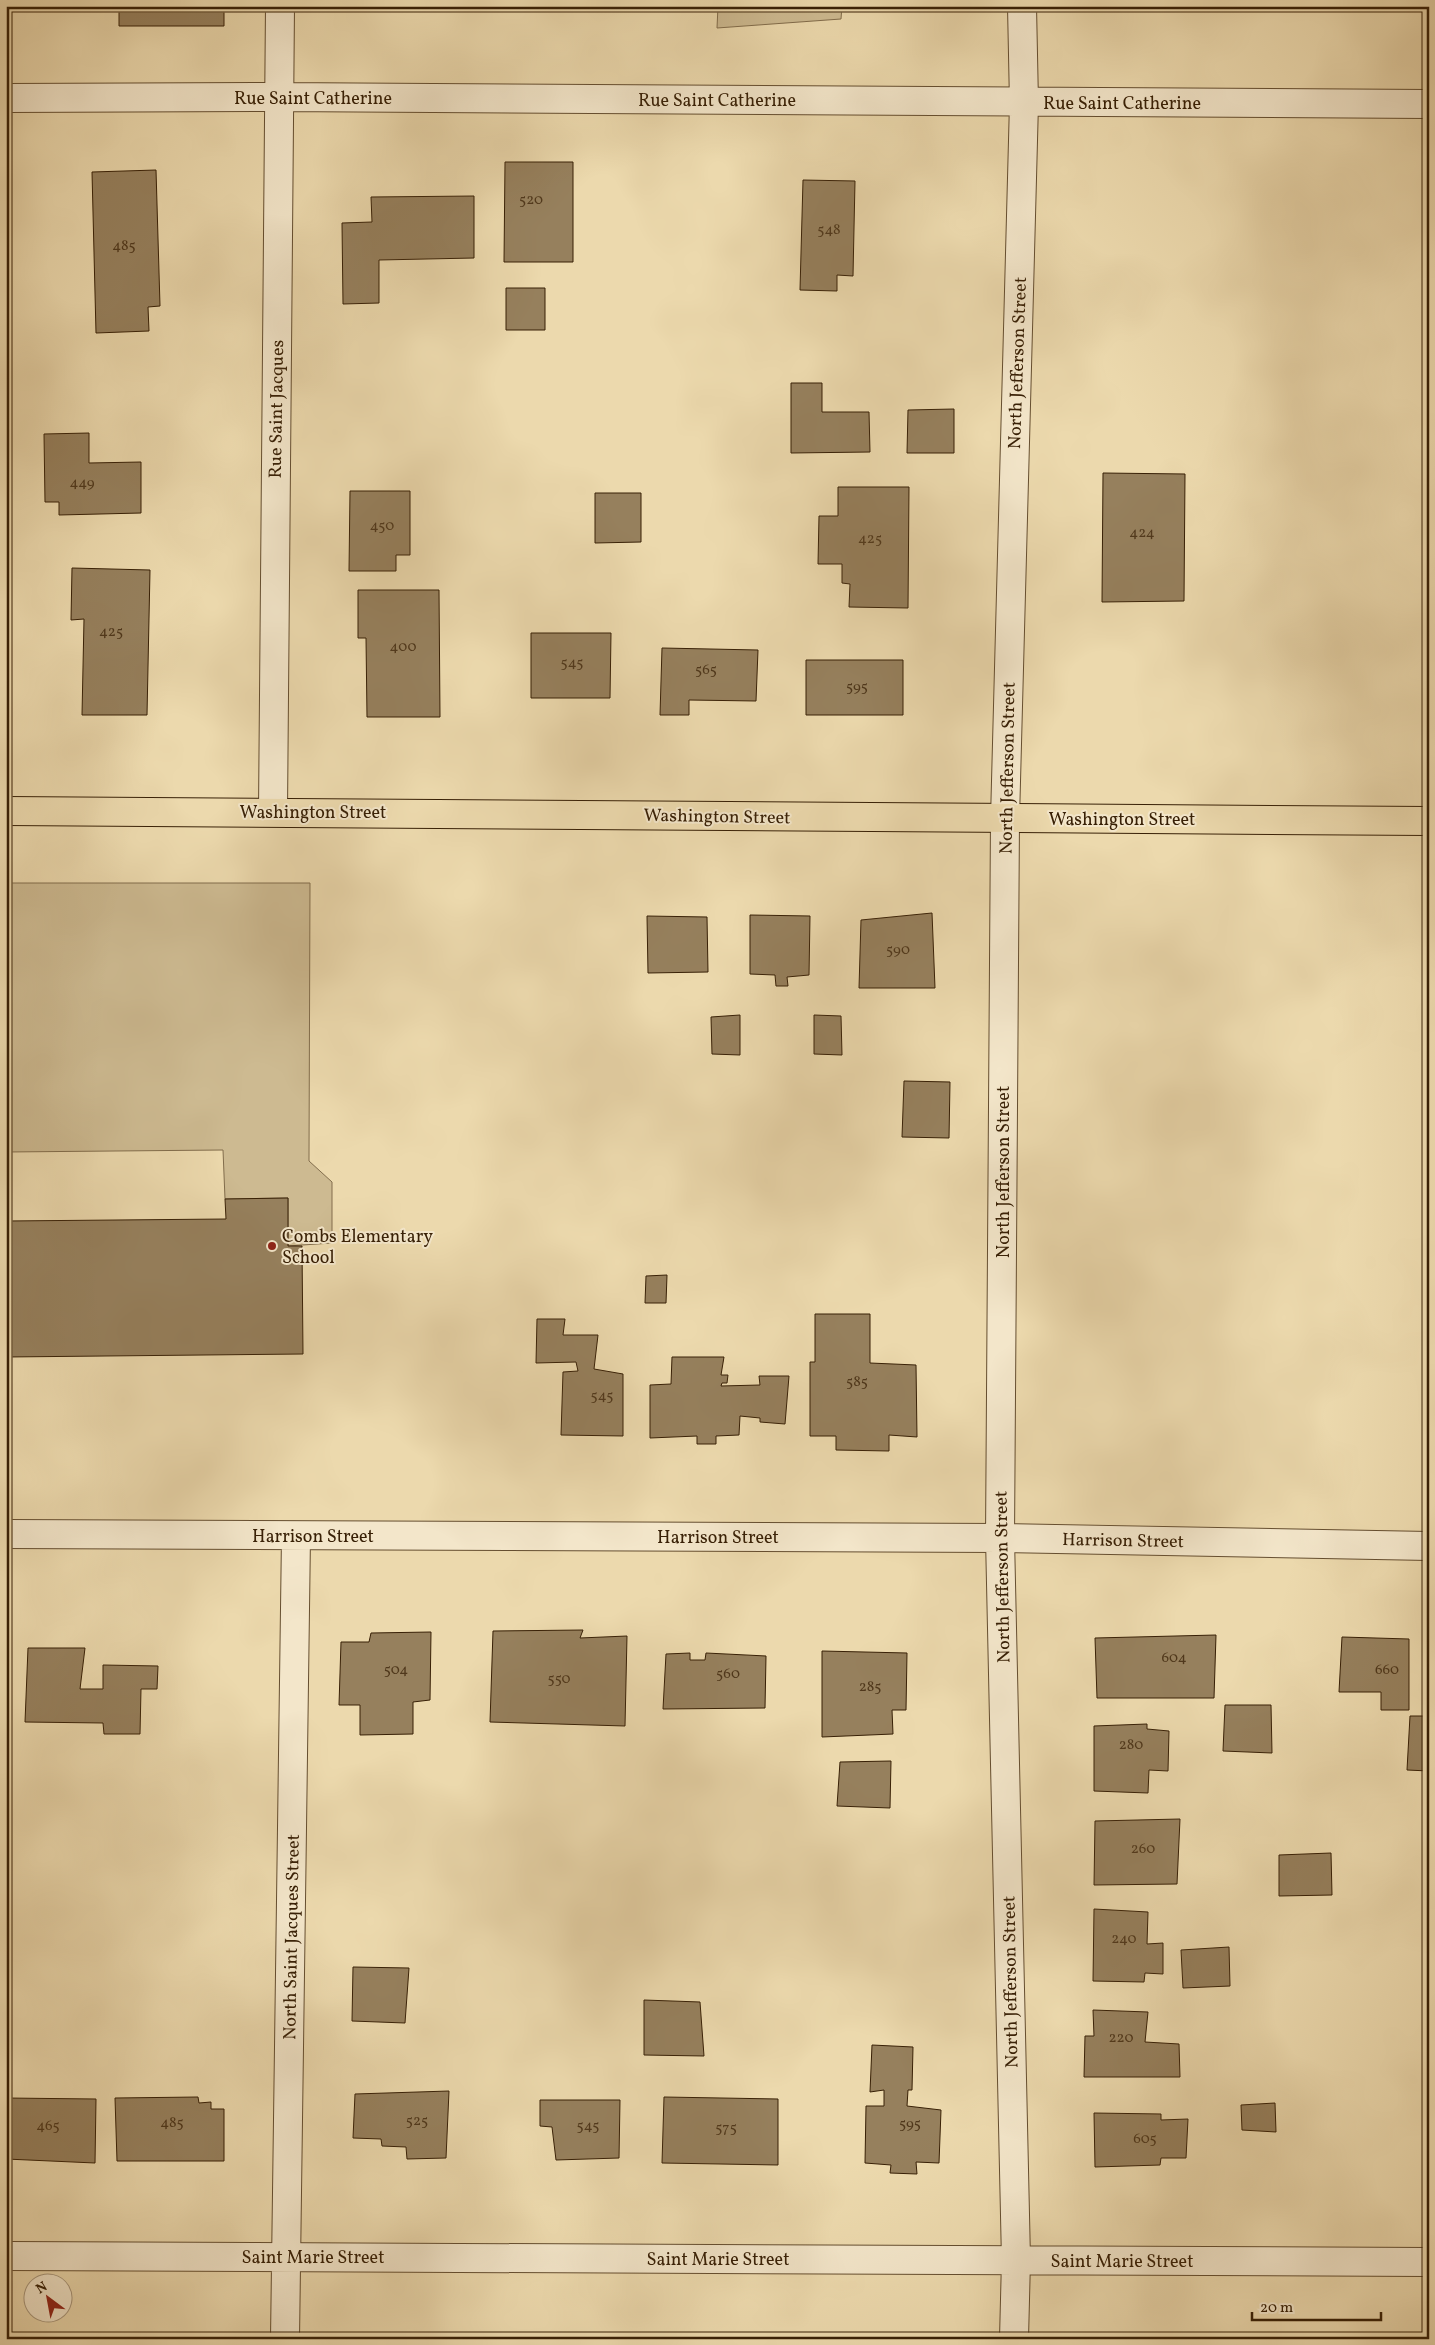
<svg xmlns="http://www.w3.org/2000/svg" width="1435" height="2345" viewBox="0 0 1435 2345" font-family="Vollkorn,serif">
<rect width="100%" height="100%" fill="#ecd9ad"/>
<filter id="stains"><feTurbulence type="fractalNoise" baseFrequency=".004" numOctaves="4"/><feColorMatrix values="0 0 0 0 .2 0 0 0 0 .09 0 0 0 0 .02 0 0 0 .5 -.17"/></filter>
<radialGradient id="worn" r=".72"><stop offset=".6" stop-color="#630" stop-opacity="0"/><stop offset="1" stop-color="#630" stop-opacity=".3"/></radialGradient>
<path fill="#cdba91" stroke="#826d4c" d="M718,6H842L841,19L717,28Z
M6,883H310L309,1161L332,1182V1243L288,1246V1198L225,1199L223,1150L6,1152Z"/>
<path fill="#96805d" stroke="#382006" d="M119,6H224V26H119Z
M505,162H573V262H504Z
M156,170L160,306L148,307L149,331L96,333L92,172Z
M803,180L855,181L853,276L837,275V291L800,290Z
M474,196V258L379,260V303L343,304L342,223L372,222L371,197Z
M506,288H545V330H506Z
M791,383H822V412H869L870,452L791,453Z
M954,409V453H907L908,410Z
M89,433V463L141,462V513L59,515V502H45L44,434Z
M1103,473L1185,474L1184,601L1102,602Z
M838,487H909L908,608L849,607L850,584L842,583V564H818L819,516H838Z
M350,491H410V555H396V571H349Z
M595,493H641V542L595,543Z
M72,568L150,570L147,715H82L84,619L71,620Z
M358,590H439L440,717H367L366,638H358Z
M531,633H611L610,698H531Z
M662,648L758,650L756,701L689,700V715H660Z
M806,660H903V715H806Z
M932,913L935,988H859L861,920Z
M750,915L810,916L809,975L787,977L788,986H776L775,975L750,974Z
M647,916L707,917L708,972L648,973Z
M740,1015V1055L712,1054L711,1017Z
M814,1015L841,1016L842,1055L814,1054Z
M904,1081L950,1082L949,1138L902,1137Z
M288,1198V1246H302L303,1354L6,1357V1221L226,1219L225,1199Z
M667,1275L666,1303H645L646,1276Z
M815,1314H870V1363L916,1365L917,1437L889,1435V1451L836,1450V1436H810V1362H815Z
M537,1319H565L563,1335H598L594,1369L623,1374V1436L561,1435L563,1372L578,1371L576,1362L536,1363Z
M672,1357H724L721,1375H728L727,1383H722L721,1386L760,1385L759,1376H789L785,1424L760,1422V1418L740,1416L739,1435L716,1436V1444H697V1436L650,1438V1385L671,1384Z
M583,1630L580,1638L627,1636L625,1726L490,1722L493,1631Z
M431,1632L430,1700L413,1702V1734L360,1735V1705H339L341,1642H369L371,1633Z
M1216,1635L1214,1698H1097L1095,1638Z
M1342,1637L1409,1639V1710H1381V1692H1339Z
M28,1648H85L80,1689H103V1665L158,1666L157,1689H141L140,1734H104L103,1723L25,1722Z
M822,1651L907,1653L906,1710H892L893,1734L822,1737Z
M690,1653V1660H705L706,1653L766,1656L765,1708L663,1709L666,1654Z
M1225,1705H1271L1272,1753L1223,1751Z
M1410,1716H1429V1771L1407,1770Z
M1147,1724V1729L1169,1731L1168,1771L1149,1770L1148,1793L1094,1791V1726Z
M891,1761L890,1808L837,1806L840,1762Z
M1180,1819L1177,1884L1094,1885L1095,1821Z
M1331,1853L1332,1895L1279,1896V1855Z
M1094,1909L1148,1912L1147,1944L1163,1943V1974L1145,1973L1144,1982L1093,1981Z
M1229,1947L1230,1986L1183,1988L1181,1950Z
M353,1967L409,1968L405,2023L352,2021Z
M644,2000L700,2002L704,2056L644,2055Z
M1093,2010L1148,2012L1145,2042L1179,2044L1180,2077H1084L1085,2036H1094Z
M872,2045L913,2047L912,2090H908L907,2106L941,2110L939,2163L916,2162L917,2174L890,2173L891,2165L865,2163L866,2106H884V2090L870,2092Z
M449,2091L446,2158L407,2159L406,2147L382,2146L381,2139L353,2138L355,2094Z
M198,2097L199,2103L211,2102V2109H224V2161H117L115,2098Z
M664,2097L778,2099V2165L662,2163Z
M6,2098L96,2099L95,2163L6,2159Z
M540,2100H620L619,2158L556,2160L552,2127L540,2126Z
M1275,2103L1276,2132L1242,2130L1241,2105Z
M1094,2113L1161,2114V2120L1188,2119L1186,2158H1161L1160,2165L1095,2167Z"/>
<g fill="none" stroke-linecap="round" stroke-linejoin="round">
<defs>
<path id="minor" d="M6,98L279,97L1429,104
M273,811L280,6
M6,1534L1000,1538L1429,1546
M6,2256L1429,2262
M285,2339L296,1536
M1014,2339L1016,2260L1000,1538L1005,819L1024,103L1022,6"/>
<path id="major" d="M6,811L1429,821"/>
</defs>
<use href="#minor" stroke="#654e30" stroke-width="30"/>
<use href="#major" stroke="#382006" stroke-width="30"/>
<use href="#minor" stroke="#f3e6ca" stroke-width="28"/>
<use href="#major" stroke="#ecd9ad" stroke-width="28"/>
</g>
<circle fill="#8f2418" stroke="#f3e6ca" stroke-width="2" cx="272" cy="1246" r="5"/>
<g text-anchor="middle" stroke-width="4" stroke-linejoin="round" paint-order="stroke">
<g font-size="15" fill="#50381c">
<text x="531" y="204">520</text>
<text x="829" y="234">548</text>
<text x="124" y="250">485</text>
<text x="82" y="487">449</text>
<text x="382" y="530">450</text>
<text x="1142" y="537">424</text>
<text x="870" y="543">425</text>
<text x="111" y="636">425</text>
<text x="403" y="651">400</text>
<text x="572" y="667">545</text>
<text x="706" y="674">565</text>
<text x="857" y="691">595</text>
<text x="898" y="954">590</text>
<text x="857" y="1386">585</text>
<text x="602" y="1400">545</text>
<text x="1174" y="1662">604</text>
<text x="396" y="1674">504</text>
<text x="1387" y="1674">660</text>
<text x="728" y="1678">560</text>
<text x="559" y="1683">550</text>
<text x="870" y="1691">285</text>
<text x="1131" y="1749">280</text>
<text x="1143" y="1853">260</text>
<text x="1124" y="1943">240</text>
<text x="1121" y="2042">220</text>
<text x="417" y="2125">525</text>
<text x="172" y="2127">485</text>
<text x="910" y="2128">595</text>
<text x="48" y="2130">465</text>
<text x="588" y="2130">545</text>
<text x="726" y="2132">575</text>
<text x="1145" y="2143">605</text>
</g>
<g font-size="18" fill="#382006" stroke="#f3e6ca">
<text x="313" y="104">Rue Saint Catherine</text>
<text x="717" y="106">Rue Saint Catherine</text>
<text x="1122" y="109">Rue Saint Catherine</text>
<text transform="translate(1017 363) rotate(-88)" y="6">North Jefferson Street</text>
<text transform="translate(276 409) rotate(-89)" y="6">Rue Saint Jacques</text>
<text transform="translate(1007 768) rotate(-89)" y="6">North Jefferson Street</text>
<text x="313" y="818">Washington Street</text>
<text transform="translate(717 816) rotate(1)" y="6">Washington Street</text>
<text x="1122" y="825">Washington Street</text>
<text transform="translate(1003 1172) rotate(-90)" y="6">North Jefferson Street</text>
<text x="313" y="1542">Harrison Street</text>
<text x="718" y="1543">Harrison Street</text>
<text transform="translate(1123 1540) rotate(1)" y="6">Harrison Street</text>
<text transform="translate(1002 1577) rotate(-91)" y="6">North Jefferson Street</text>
<text transform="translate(291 1937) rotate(-89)" y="6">North Saint Jacques Street</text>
<text transform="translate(1010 1982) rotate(-91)" y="6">North Jefferson Street</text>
<text x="313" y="2263">Saint Marie Street</text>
<text x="718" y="2265">Saint Marie Street</text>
<text x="1122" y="2267">Saint Marie Street</text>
</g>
<g font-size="18" fill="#382006" stroke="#f3e6ca" text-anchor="start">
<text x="282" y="1242">Combs Elementary<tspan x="282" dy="21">School</tspan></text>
</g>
</g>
<rect width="1435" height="2345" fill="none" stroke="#ecd9ad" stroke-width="25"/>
<rect x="8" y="8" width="1420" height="2330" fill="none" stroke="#382006" stroke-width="2.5"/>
<rect x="12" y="12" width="1410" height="2320" fill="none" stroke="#382006"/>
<g transform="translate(48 2298) rotate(328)"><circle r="24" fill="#f3e6ca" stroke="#a8977c"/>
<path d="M0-4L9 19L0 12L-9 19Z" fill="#8f2418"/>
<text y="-8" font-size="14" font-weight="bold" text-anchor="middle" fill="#382006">N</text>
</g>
<path d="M1252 2312v8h129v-8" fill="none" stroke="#382006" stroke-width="2.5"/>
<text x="1260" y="2312" font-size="15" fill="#382006" stroke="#f3e6ca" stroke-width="4" paint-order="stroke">20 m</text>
<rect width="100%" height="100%" filter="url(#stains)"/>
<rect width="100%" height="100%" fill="url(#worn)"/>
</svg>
